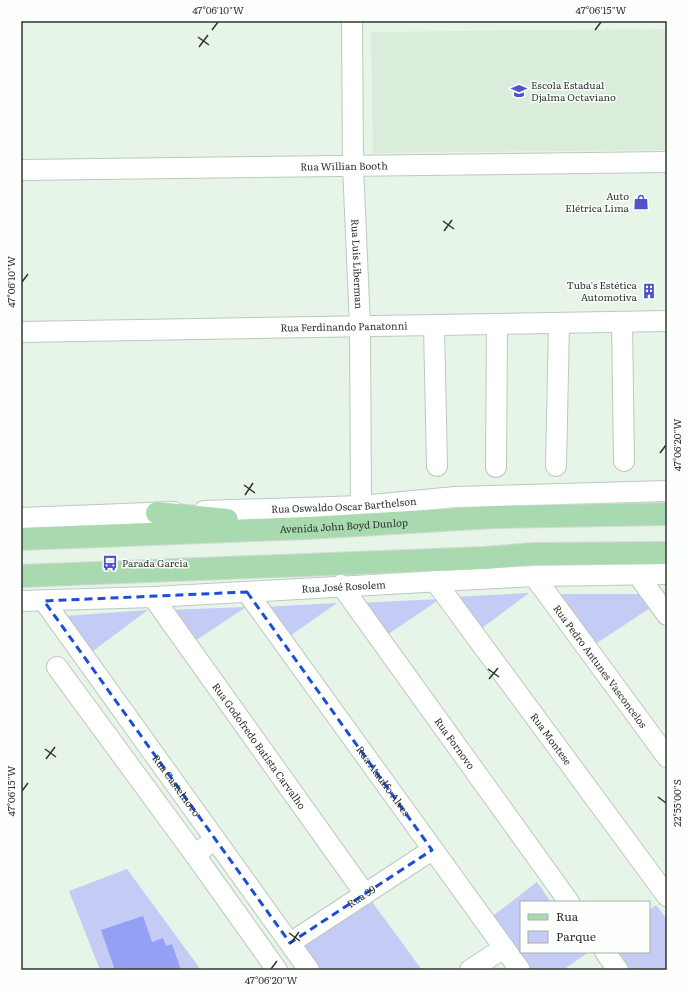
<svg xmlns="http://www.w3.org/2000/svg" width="688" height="991" viewBox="0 0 688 991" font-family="Literata,serif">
<rect width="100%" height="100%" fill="#e7f5e8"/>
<path fill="#d9edda" d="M667,29V150L373,153L371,32Z"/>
<path fill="#c4cbf4" d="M529,593L478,631L453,597Z
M550,594H640L650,608L591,647Z
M440,599L384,637L358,603Z
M337,603L287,638L263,607Z
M246,607L192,643L166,610Z
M148,610L93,651L65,616Z
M127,869L201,970H100L69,891Z
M537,882L551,902H521V952H584L586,954L563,970H528L490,918Z
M370,899L422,970H317L301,949Z
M656,905L667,919V970H630L617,952H649V910Z"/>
<path fill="#94a0f4" d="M143,916L152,942L163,938L166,946L172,944L181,970H115L101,930Z"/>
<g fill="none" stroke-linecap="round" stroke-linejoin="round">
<defs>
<g id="minor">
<path id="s1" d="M352,21L353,166L360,326L361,506"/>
<path id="s2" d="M21,170L667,162"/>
<path d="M622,322L624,461"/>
<path d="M434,326L437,466"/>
<path id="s3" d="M21,332L667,321"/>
<path d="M556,466L559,324"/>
<path d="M496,467L497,325"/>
<path id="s4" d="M204,511L361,506L455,497L667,491"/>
<path d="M21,518L174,512"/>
<path d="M638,575L667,615"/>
<path id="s5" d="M534,576L667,757"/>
<path id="s6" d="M435,581L667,896"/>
<path id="s7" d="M341,585L569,902"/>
<path id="s8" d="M247,592L520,970"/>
<path id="s9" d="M153,597L365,894"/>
<path id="s10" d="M21,601L153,597L534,576L667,574"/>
<path id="s11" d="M44,601L309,970"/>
<path d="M57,667L195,855L215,839"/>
<path d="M195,855L277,970"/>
<path id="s12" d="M290,943L432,850"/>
<path d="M605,952L618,970"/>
<path d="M470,970L504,948"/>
</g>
<g id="major">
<path d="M157,513L227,520"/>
<path id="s13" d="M21,539L308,528L495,517L667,514"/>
<path d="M21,576L484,558L534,554L667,553"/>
</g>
</defs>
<use href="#minor" stroke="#bccabd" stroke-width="22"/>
<use href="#major" stroke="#d6d7d6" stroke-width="24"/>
<use href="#minor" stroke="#fff" stroke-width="20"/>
<use href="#major" stroke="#a9daaf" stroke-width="22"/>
</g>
<path fill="none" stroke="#1d4ed8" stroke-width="3" stroke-dasharray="8 5" stroke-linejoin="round" d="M247,592L432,850L290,943L44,601Z"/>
<path fill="none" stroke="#303530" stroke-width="1.5" d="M212,30L218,22M595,30L601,22M198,37L209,45M199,47L208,35M443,221L454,229M444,231L452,220M22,282L28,274M660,453L666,445M244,485L255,493M245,495L253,483M488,669L499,677M489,679L498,668M45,749L56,757M46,759L55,747M22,791L28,783M658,797L666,803M289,933L300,941M291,943L299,932M271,969L277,961"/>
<defs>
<symbol id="school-bare" viewBox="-9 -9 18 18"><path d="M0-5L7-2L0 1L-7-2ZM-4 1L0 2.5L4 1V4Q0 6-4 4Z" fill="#5153ca" stroke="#fcfffc" stroke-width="2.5" paint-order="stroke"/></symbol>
<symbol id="shop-bare" viewBox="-9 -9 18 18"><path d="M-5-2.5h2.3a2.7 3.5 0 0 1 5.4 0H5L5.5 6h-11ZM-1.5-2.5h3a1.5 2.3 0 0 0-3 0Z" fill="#5153ca" stroke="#fcfffc" stroke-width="2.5" paint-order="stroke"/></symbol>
<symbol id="building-bare" viewBox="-9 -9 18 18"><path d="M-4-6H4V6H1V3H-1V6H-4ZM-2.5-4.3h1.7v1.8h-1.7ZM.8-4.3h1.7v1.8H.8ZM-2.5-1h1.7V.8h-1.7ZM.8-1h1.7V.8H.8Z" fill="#5153ca" stroke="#fcfffc" stroke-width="2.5" paint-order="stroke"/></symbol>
<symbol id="bus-bare" viewBox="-9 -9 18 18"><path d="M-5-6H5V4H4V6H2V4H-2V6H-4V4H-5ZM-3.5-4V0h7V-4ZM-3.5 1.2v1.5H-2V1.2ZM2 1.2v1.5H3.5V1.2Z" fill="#5153ca" stroke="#fcfffc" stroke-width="2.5" paint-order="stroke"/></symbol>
</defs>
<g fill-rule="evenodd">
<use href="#school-bare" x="508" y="80" width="22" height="22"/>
<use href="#shop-bare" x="630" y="191" width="22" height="22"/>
<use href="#building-bare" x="638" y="280" width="22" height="22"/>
<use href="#bus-bare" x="99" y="552" width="22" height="22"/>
</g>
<g text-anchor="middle" stroke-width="3" stroke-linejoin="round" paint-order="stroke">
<g font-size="10" fill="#303530" stroke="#fcfffc" text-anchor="start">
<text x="531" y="89">Escola Estadual<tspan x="531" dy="12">Djalma Octaviano</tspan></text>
<text x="629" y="200" text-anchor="end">Auto<tspan x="629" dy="12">Elétrica Lima</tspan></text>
<text x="637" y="289" text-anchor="end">Tuba's Estética<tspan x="637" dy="12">Automotiva</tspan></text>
<text x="122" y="567">Parada Garcia</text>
</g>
<g font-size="10" fill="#303530" stroke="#fcfffc">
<text dy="4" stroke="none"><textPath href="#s2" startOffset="323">Rua Willian Booth</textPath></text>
<text dy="4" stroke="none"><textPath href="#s1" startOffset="243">Rua Luis Liberman</textPath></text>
<text dy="4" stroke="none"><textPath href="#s3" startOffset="323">Rua Ferdinando Panatonni</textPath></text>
<text dy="4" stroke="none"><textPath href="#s4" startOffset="140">Rua Oswaldo Oscar Barthelson</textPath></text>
<text dy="4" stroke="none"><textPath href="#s13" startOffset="323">Avenida John Boyd Dunlop</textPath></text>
<text dy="4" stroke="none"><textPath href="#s10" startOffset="323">Rua José Rosolem</textPath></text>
<text dy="4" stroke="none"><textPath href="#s5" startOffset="112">Rua Pedro Antunes Vasconcelos</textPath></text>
<text dy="4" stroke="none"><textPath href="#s6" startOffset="196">Rua Montese</textPath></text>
<text dy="4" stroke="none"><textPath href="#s7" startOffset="195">Rua Fornovo</textPath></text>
<text dy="4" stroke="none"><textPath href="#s9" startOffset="183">Rua Godofredo Batista Carvalho</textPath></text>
<text dy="4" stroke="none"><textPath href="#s8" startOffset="233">Rua Ataulfo Alves</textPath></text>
<text dy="4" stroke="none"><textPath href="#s11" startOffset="227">Rua Castelnovo</textPath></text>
<text dy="4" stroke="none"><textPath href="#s12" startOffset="85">Rua 39</textPath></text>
</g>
</g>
<rect width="688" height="991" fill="none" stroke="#fcfffc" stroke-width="44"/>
<rect x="520" y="901" width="130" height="52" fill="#fcfffc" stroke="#aaaeaa"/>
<rect x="528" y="914" width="20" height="6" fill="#a9daaf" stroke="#aaaeaa"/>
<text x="556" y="921" font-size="12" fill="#303530">Rua</text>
<rect x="528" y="931" width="20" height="12" fill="#c4cbf4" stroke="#aaaeaa"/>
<text x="556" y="941" font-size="12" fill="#303530">Parque</text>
<rect x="22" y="22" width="644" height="947" fill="none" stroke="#303530" stroke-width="1.5"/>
<g font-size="10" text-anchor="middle" fill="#303530">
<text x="218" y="14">47°06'10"W</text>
<text x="601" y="14">47°06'15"W</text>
<text transform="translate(11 282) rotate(-90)" y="4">47°06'10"W</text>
<text transform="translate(677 445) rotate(-90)" y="4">47°06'20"W</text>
<text transform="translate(11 791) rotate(-90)" y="4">47°06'15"W</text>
<text transform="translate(677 803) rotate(-90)" y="4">22°55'00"S</text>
<text x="271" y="984">47°06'20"W</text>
</g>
</svg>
